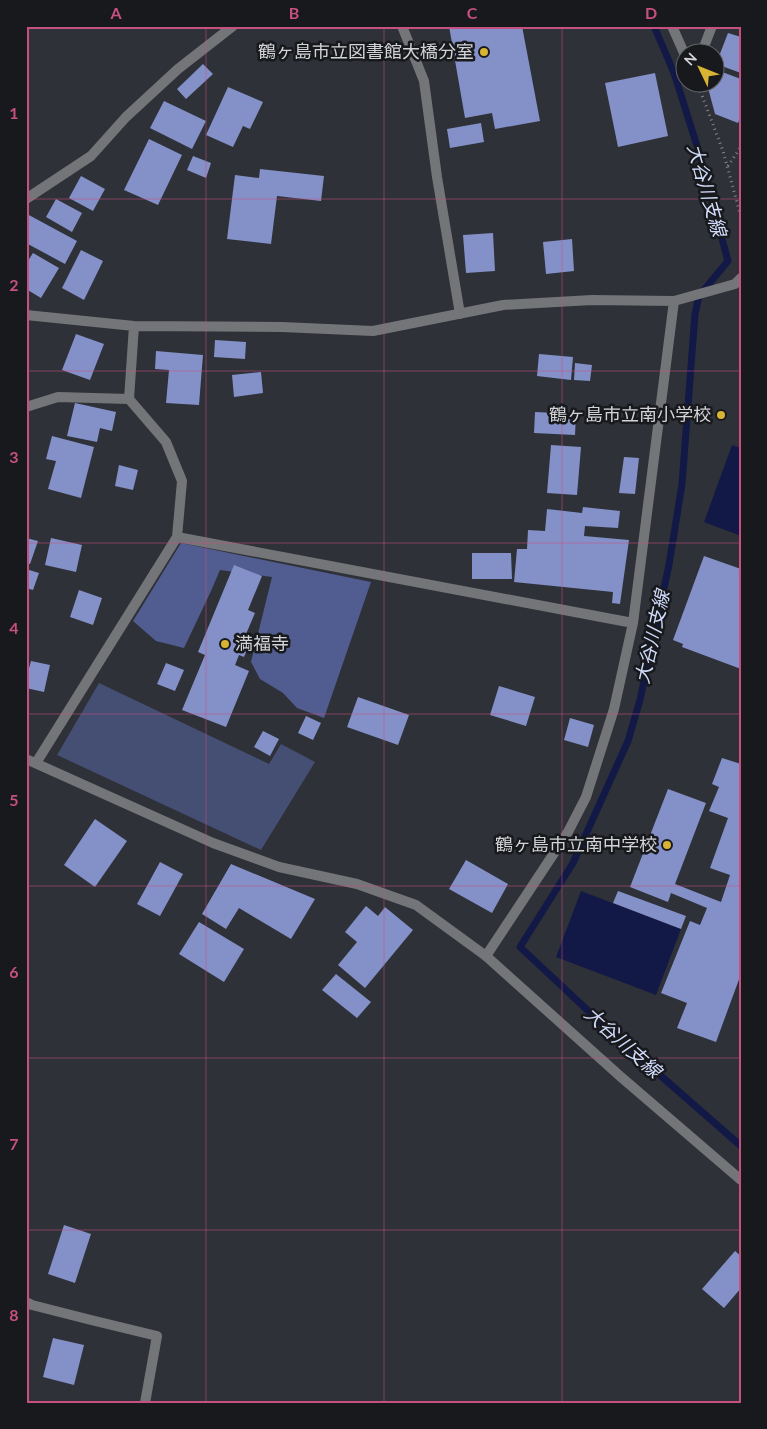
<svg xmlns="http://www.w3.org/2000/svg" width="767" height="1429" viewBox="0 0 767 1429" font-family="Lato,'Noto Sans JP',sans-serif">
<rect width="100%" height="100%" fill="#2f3138"/>
<path fill="#454e73" d="M99,683L269,764L281,744L315,762L261,850L57,755Z"/>
<path fill="#515d90" d="M181,543L371,582L324,718L297,708L283,693L260,679L251,662L272,577L220,570L211,591L184,648L156,641L133,621Z"/>
<path fill="#131946" d="M732,445L741,448V536L704,522Z
M581,891L681,929L656,995L556,957Z"/>
<g fill="none" stroke-linecap="round" stroke-linejoin="round">
<path stroke="#131946" stroke-width="7" d="M654,26L674,73L698,149L728,261L699,296L695,314L682,484L669,565L640,700L628,741L573,863L520,947L613,1034L741,1146"/>
</g>
<path fill="#8391c8" d="M449,26H522L540,121L495,129L492,113L465,118Z
M728,33L741,37V73L716,64Z
M203,64L213,74L186,99L177,89Z
M714,69L741,79V116L738,123L715,114L707,84L708,82H714Z
M655,73L668,136L618,147L605,83Z
M228,87L263,102L250,129L243,126L233,147L206,135Z
M164,101L206,121L192,149L150,128Z
M481,123L484,142L450,148L447,129Z
M149,139L182,155L158,205L124,190Z
M193,156L211,163L206,178L187,170Z
M260,169L324,176L321,201L277,196L271,244L227,239L235,175L259,178Z
M81,176L105,189L93,211L69,198Z
M56,199L82,213L72,232L46,217Z
M27,214L77,241L65,264L26,243Z
M493,233L495,271L466,273L463,235Z
M572,239L574,271L546,274L543,242Z
M81,250L103,261L84,300L62,288Z
M33,253L59,268L41,298L26,289V264Z
M76,334L104,344L90,380L62,370Z
M215,340L246,342L245,359L214,357Z
M156,351L203,355L199,405L166,403L169,370L155,369Z
M539,354L573,357L571,380L537,376Z
M575,363L592,365L590,381L574,380Z
M261,372L263,393L234,397L232,375Z
M75,403L116,412L112,431L100,428L97,442L67,436Z
M535,412L576,414L575,435L534,433Z
M52,436L94,447L81,498L48,489L56,461L46,459Z
M551,445L581,447L577,495L547,493Z
M624,457L639,458L635,494L619,493Z
M119,465L138,470L133,490L115,486Z
M583,507L620,511L618,528L585,526L584,536L629,540L620,604L612,603L613,592L514,582L517,549H527L528,530L545,531L547,509L582,513Z
M26,538L38,541L30,564L26,563Z
M51,538L82,545L76,572L45,565Z
M472,553H511L512,579H472Z
M704,556L741,569V669L682,647L683,644L673,640Z
M234,565L262,576L248,610L255,613L246,634L252,637L244,657L239,655L235,665L249,671L226,727L182,710L205,655L198,652Z
M26,569L39,573L33,590L26,588Z
M79,590L102,598L93,625L70,617Z
M31,661L50,665L44,692L26,688V679Z
M166,663L184,670L175,691L157,684Z
M499,686L535,697L526,726L490,715Z
M358,697L409,715L398,745L347,727Z
M306,716L321,723L313,740L298,733Z
M570,718L594,725L588,747L564,740Z
M263,731L279,739L270,756L254,747Z
M722,758L741,764V974L716,1042L677,1028L687,1003L661,993L690,921L700,925L707,908L671,893L668,902L630,887L668,789L706,803L675,884L721,902L730,875L710,868L728,818L709,811L719,787L712,784Z
M95,819L127,841L95,887L64,865Z
M466,860L508,884L492,913L449,889Z
M160,862L183,874L160,916L137,904Z
M231,864L315,899L291,939L239,908L226,929L202,914Z
M618,891L686,916L681,929L613,903Z
M366,906L378,916L385,907L413,930L365,988L338,965L357,942L345,932Z
M199,922L244,949L224,982L179,954Z
M336,974L371,1002L357,1018L322,990Z
M64,1225L91,1234L75,1283L48,1274Z
M735,1251L741,1256V1288L724,1308L702,1289Z
M53,1338L84,1345L74,1385L43,1377Z"/>
<g fill="none" stroke-linecap="round" stroke-linejoin="round">
<path stroke="#85878c" stroke-width="3" stroke-dasharray="1 4" stroke-linecap="butt" d="M697,82L723,151L741,217
M728,166L741,147"/>
<path stroke="#747578" stroke-width="10" d="M402,26L424,81L437,177L460,314
M672,26L684,53
M702,52L712,26
M26,199L91,156L126,117L178,69L233,26
M26,315L134,326L282,327L373,331L503,305L592,300L674,301L735,284L741,278
M26,407L58,397L129,399
M177,537L633,623
M36,763L177,537L182,481L166,442L129,399L134,326
M486,956L568,832L586,797L614,709L633,623L674,301
M26,1302L32,1305L91,1320L157,1336L145,1403"/>
<path stroke="#747578" stroke-width="10" d="M26,759L213,843L279,867L357,884L416,905L486,956L621,1077L741,1180"/>
</g>
<path fill="none" stroke="#c65080" stroke-width="1" stroke-opacity="0.55" d="M206,26V1403M384,26V1403M562,26V1403M26,199H741M26,371H741M26,543H741M26,714H741M26,886H741M26,1058H741M26,1230H741"/>
<g fill="#d7b434" stroke="#18191c" stroke-width="2">
<circle cx="484" cy="52" r="5"/>
<circle cx="721" cy="415" r="5"/>
<circle cx="225" cy="644" r="5"/>
<circle cx="667" cy="845" r="5"/>
</g>
<g text-anchor="middle" stroke-width="5" stroke-linejoin="round" paint-order="stroke">
<g font-size="18" fill="#d1d3d7" stroke="#18191c" text-anchor="end">
<text x="474" y="58">鶴ヶ島市立図書館大橋分室</text>
<text x="711" y="421">鶴ヶ島市立南小学校</text>
<text x="235" y="650" text-anchor="start">満福寺</text>
<text x="657" y="851">鶴ヶ島市立南中学校</text>
</g>
<g font-size="19" font-style="italic" fill="#d1dbfb" stroke="#18191c">
<text transform="translate(707 190) rotate(74)" y="7">大谷川支線</text>
<text transform="translate(652 637) rotate(-77)" y="7">大谷川支線</text>
<text transform="translate(623 1042) rotate(42)" y="7">大谷川支線</text>
</g>
</g>
<rect width="767" height="1429" fill="none" stroke="#18191c" stroke-width="55"/>
<g transform="translate(700 68) rotate(313)"><circle r="24" fill="#18191c" stroke="#626367"/>
<path d="M0-4L9 19L0 12L-9 19Z" fill="#d7b434"/>
<text y="-8" font-size="14" font-weight="bold" text-anchor="middle" fill="#d1d3d7">N</text>
</g>
<rect x="28" y="28" width="712" height="1374" fill="none" stroke="#c65080" stroke-width="2"/>
<g font-size="16" text-anchor="middle" font-weight="bold" fill="#c65080">
<text x="116" y="19">A</text>
<text x="294" y="19">B</text>
<text x="472" y="19">C</text>
<text x="651" y="19">D</text>
<text x="14" y="119">1</text>
<text x="14" y="291">2</text>
<text x="14" y="463">3</text>
<text x="14" y="634">4</text>
<text x="14" y="806">5</text>
<text x="14" y="978">6</text>
<text x="14" y="1150">7</text>
<text x="14" y="1321">8</text>
</g>
</svg>
